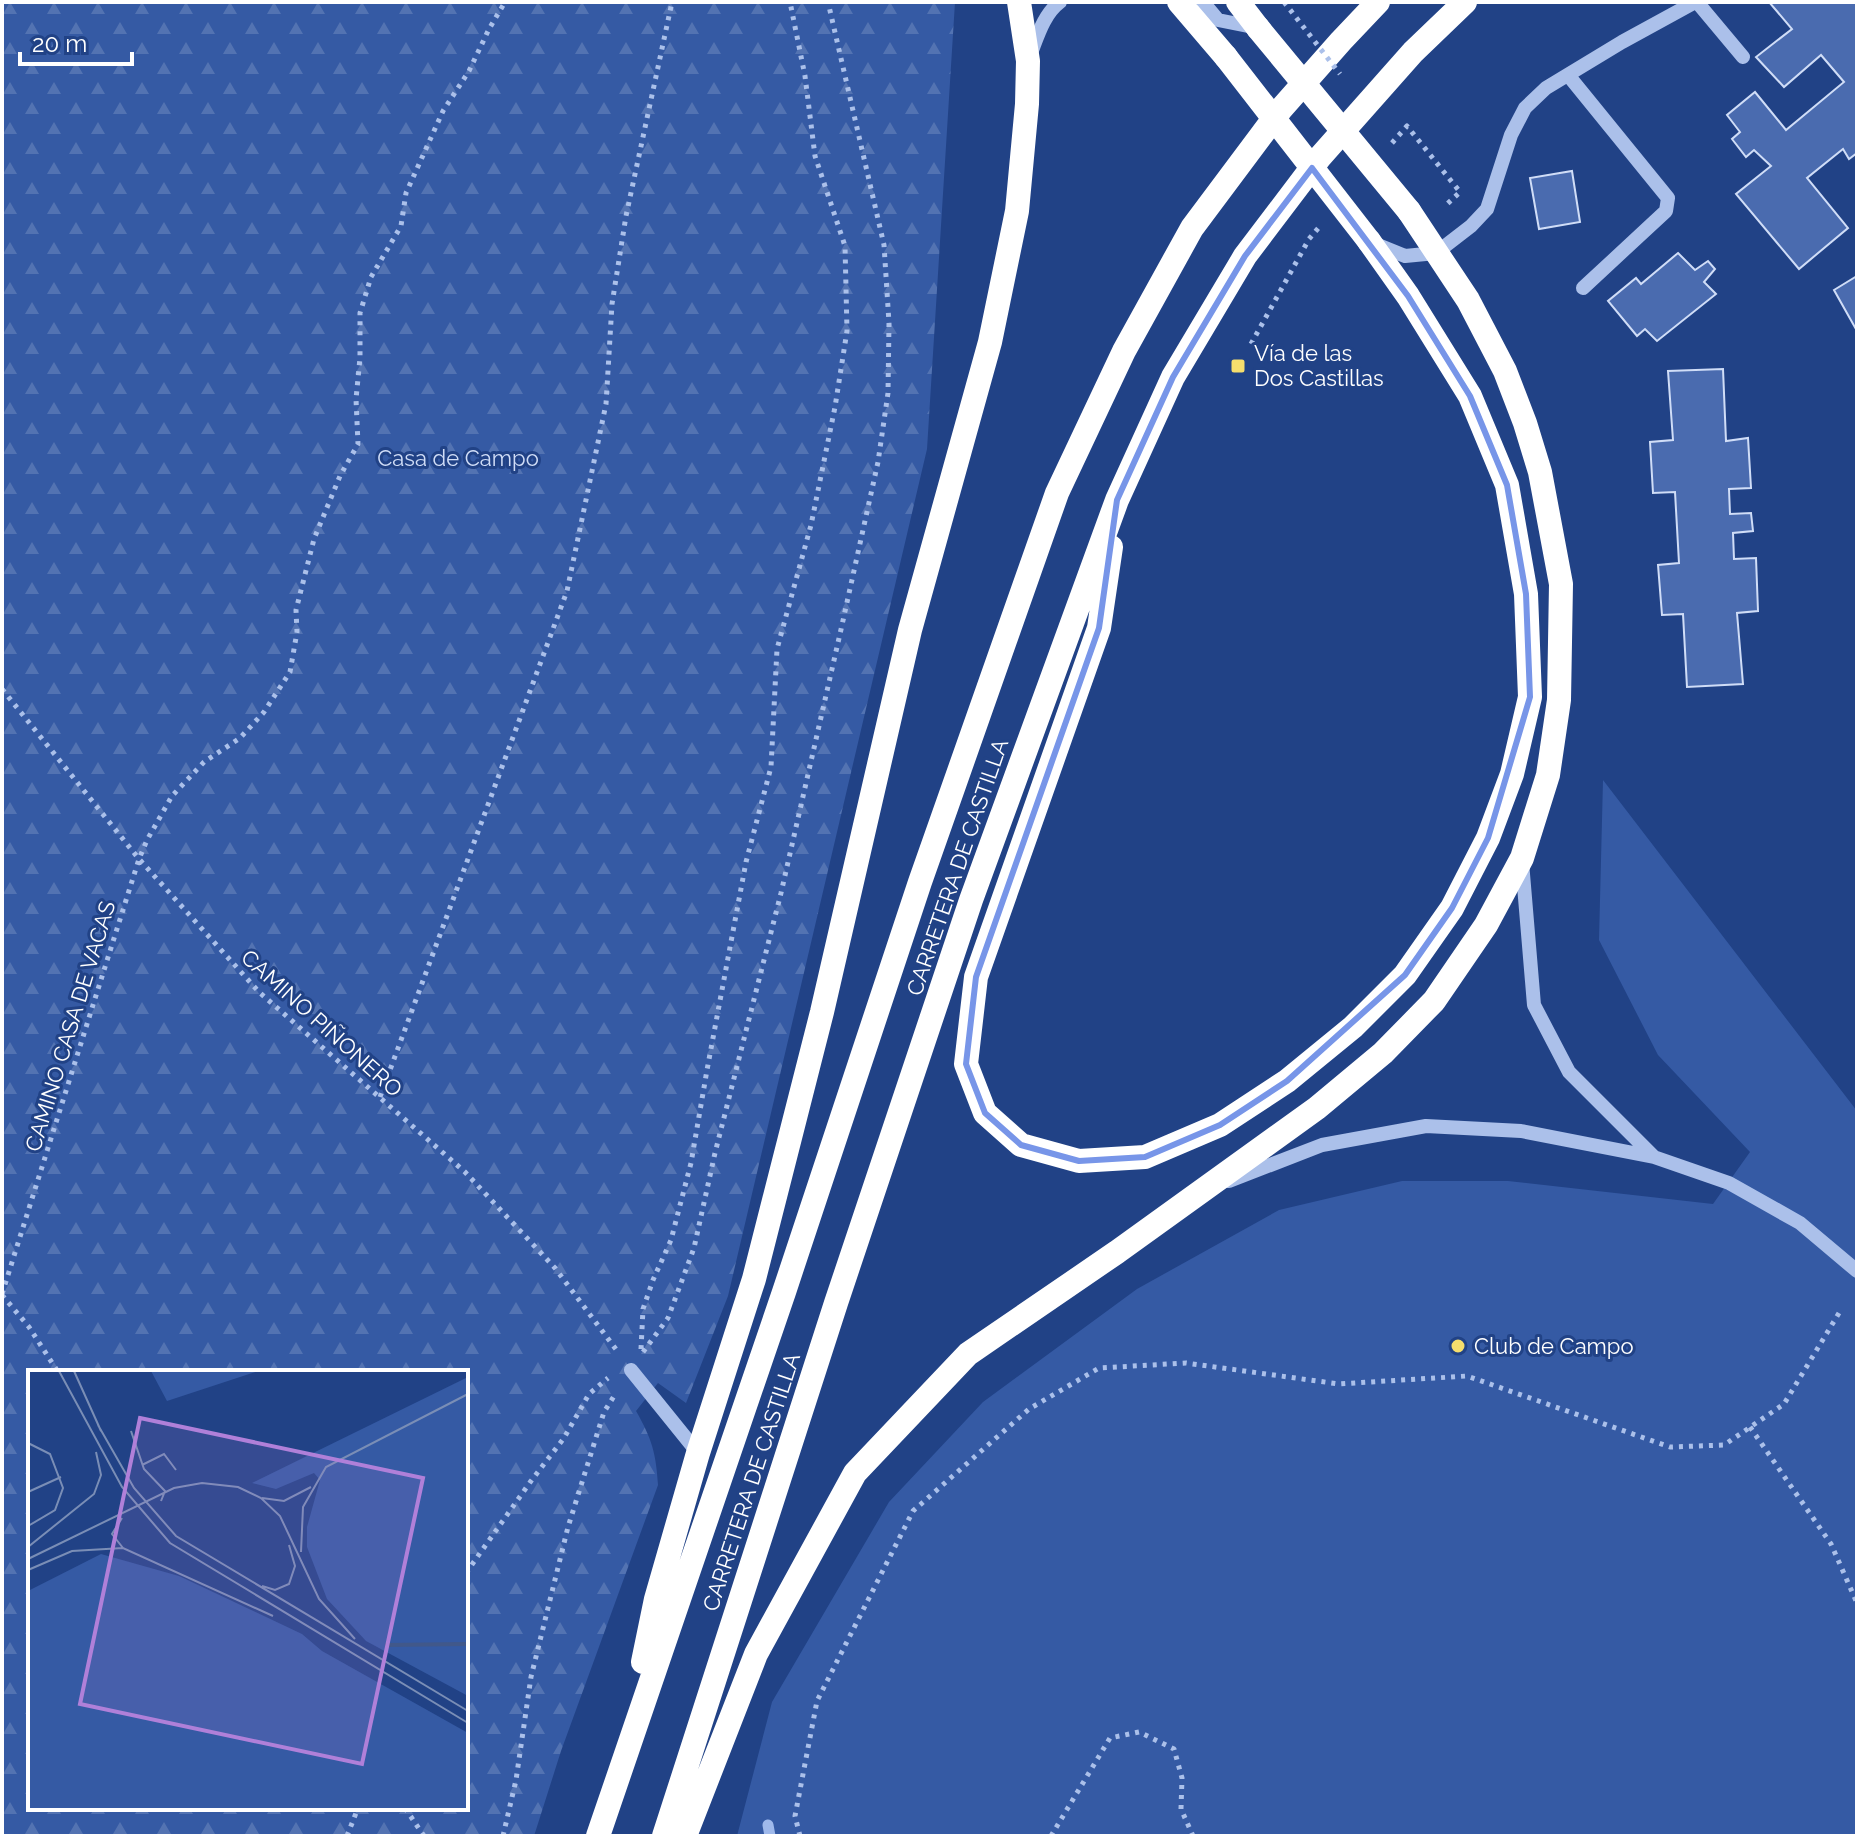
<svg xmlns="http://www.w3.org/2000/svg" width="1859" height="1838" viewBox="0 0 1859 1838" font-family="Raleway,sans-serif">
<defs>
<pattern id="forest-firs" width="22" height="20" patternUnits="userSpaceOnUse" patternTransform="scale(2)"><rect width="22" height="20" fill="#355aa4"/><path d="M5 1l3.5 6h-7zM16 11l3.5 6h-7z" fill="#5373b2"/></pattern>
</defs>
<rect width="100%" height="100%" fill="#214286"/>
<path fill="url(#forest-firs)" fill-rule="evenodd" d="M2,2H955L927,449L728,1296L686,1403L658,1383L636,1411C652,1439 656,1453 658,1485L561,1751L534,1836H2ZM30,1372H466V1808H30Z"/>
<path fill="#355aa4" d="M1603,780L1857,1111V1836H737L772,1702L889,1502L983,1402L1137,1289L1279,1210L1402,1181H1508L1713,1204L1750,1152L1658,1055L1599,940Z"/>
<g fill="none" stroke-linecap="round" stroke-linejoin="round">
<path stroke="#9fb9eb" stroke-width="11" d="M768,1825L770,1836"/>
</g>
<path fill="#4a6baf" stroke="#d0ddf7" stroke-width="2" d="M1769,2H1857V153L1849,159L1843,149L1807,178L1848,228L1799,269L1736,194L1771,166L1754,150L1746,157L1732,139L1740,132L1727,115L1755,92L1786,130L1844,82L1821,55L1784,87L1756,57L1792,29Z
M1572,171L1580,222L1539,229L1530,178Z
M1678,253L1695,270L1708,261L1715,269L1704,282L1716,294L1657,341L1645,329L1637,336L1608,301L1636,278L1641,284Z
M1857,276V331L1834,290Z
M1723,369L1726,441L1748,438L1751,488L1729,489L1730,514L1751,513L1753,531L1733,533L1734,559L1756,558L1758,611L1737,613L1743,684L1687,687L1683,614L1662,615L1658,565L1679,563L1675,492L1653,493L1650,442L1673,440L1668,371Z"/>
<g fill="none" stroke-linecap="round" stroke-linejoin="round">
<path stroke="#abc0ea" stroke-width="5" stroke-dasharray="4 6" stroke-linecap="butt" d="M1392,143L1407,126L1460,192L1444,207
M1251,344L1309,239L1320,226
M2,689L139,859L259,992L465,1172L555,1268L618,1352
M380,1097L567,591L606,404L612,304L626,216L672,2
M2,1294L139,859L147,840L172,796L204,762L240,738L264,712L290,672L297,632L296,610L314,539L340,476L358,444L356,399L360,358V313L371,277L401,226L406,193L443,111L469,71L489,29L505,2
M2,1295L29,1327L58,1372
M641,1349L643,1309L653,1280L671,1240L691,1163L707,1070L746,862L771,767L777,649L811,525L835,407L847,331L845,246L815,156L805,76L790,2
M643,1352L668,1318L694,1248L715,1153L781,893L842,625L878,462L888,393L889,323L884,245L828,2
M1750,1427L1831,1544L1857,1603
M466,1573L531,1481L564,1438L589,1394L608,1378
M405,1808L424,1836
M347,1836L358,1808
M503,1836L516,1780L531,1677L568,1527L604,1412L616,1393
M800,1836L795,1816L817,1701L913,1511L1029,1409L1099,1368L1186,1363L1339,1384L1467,1376L1670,1447L1724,1445L1784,1404L1839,1313
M1051,1836L1110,1738L1139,1732L1174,1749L1182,1778L1181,1809L1193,1836"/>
<path stroke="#abc0ea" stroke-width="14" d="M1203,2L1218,20L1258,28
M1697,2L1743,57
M1031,53C1038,35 1044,14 1060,2
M1568,75L1668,198L1666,211L1583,288
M1373,243L1405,256L1436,253L1471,226L1487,209L1511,135L1525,108L1546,88L1622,42L1695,2
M1522,862L1534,1005L1569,1072L1654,1157
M1229,1181L1322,1145L1426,1126L1521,1131L1654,1157L1729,1183L1800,1223L1857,1271
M631,1370L698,1453"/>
<path stroke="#fff" stroke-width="24" d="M1179,2L1226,57
M1238,2L1258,28
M1111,547L1099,628L976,977L966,1064L985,1113L1021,1145L1079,1161L1145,1157L1220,1125L1287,1081L1353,1027L1405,975L1452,908L1488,838L1512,774L1530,697L1526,594L1507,485L1470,396L1408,296L1369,241
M643,1662L656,1599L698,1453L754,1279L822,1012L910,630L990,342L1017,211L1027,104L1028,61L1019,2
M598,1836L784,1292L920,882L1057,493L1124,351L1192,228L1281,109L1341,41L1378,2
M664,1836L836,1303L971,900L1117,500L1173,377L1245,256L1320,157L1413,52L1465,2
M685,1836L756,1654L855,1473L968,1354L1117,1252L1317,1108L1383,1053L1434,1001L1486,925L1522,858L1548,775L1559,700L1561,584L1540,472L1525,423L1505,371L1468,300L1409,211"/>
<path stroke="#abc0ea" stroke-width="5" stroke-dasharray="4 6" stroke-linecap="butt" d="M1284,2L1340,74"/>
<path stroke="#fff" stroke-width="24" d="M1258,28L1409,211
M1226,57L1369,241"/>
</g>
<path fill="none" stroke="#7795e8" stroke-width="6" stroke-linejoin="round" d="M1312,168L1408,296L1470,396L1507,485L1526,594L1530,697L1488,838L1452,908L1405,975L1287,1081L1220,1125L1145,1157L1079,1161L1021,1145L985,1113L966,1064L976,977L1099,628L1117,500L1173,377L1245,256Z"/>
<g fill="#f6de6d" stroke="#214286" stroke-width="3">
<rect x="1230" y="358" width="16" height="16" rx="4"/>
<circle cx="1458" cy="1346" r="8"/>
</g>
<g text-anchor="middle" stroke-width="6" stroke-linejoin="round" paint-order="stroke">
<g font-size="22" fill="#fff" stroke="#214286" text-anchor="start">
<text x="1254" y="361">Vía de las<tspan x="1254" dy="25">Dos Castillas</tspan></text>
<text x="1474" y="1354">Club de Campo</text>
</g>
<g font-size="22" fill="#d0ddf7" stroke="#214286">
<text x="458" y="466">Casa de Campo</text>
</g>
<g font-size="22" fill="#fff" stroke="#214286">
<text transform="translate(957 867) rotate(-71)" y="8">CARRETERA DE CASTILLA</text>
<text transform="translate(322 1023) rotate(42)" y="8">CAMINO PIÑONERO</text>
<text transform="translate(70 1026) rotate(-73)" y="8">CAMINO CASA DE VACAS</text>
<text transform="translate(751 1482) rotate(-72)" y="8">CARRETERA DE CASTILLA</text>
</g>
</g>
<g transform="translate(28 1370)">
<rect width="440" height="440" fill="#214286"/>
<path d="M123,1H230L139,31ZM73,184L151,206L274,264L294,281L440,363V439H0V221Z" fill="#355aa4"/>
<path d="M440,7V326L338,271L299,229L279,177V157L292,110L286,103L248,119L224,113Z" fill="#355aa4"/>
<path fill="none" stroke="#41588a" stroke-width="4" d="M357,275L440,274"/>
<path fill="none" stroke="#7a8eb6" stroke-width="2" d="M31,1L94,117L142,173L440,353M46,1L73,61M70,55L106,118L148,166L440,341M103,61L116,99L137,121L133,131M0,73L22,84L35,118L27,140L0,156M114,95L136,84L148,100M0,122L33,107M234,128L256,131L283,117M94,148L84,164L95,178M0,177L66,124L73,105L68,82M273,182L275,137L298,97L440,24M0,189L146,118L174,113L210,117L233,128L252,146L291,229L327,269M0,200L44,181L95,178L245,246M234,216L247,220L261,214L267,196L261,175"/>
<path fill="#b080d9" fill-opacity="0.15" stroke="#b080d9" stroke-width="4" d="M112,48L395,108L334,394L52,334Z"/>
<rect width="440" height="440" fill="none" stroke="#fff" stroke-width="4"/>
</g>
<rect width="1859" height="1838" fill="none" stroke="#ffffff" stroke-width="8"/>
<path d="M20 52v12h112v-12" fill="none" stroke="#ffffff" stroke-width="4"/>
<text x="32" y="52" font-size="24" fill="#ffffff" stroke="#214286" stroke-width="6" paint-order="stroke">20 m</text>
</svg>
